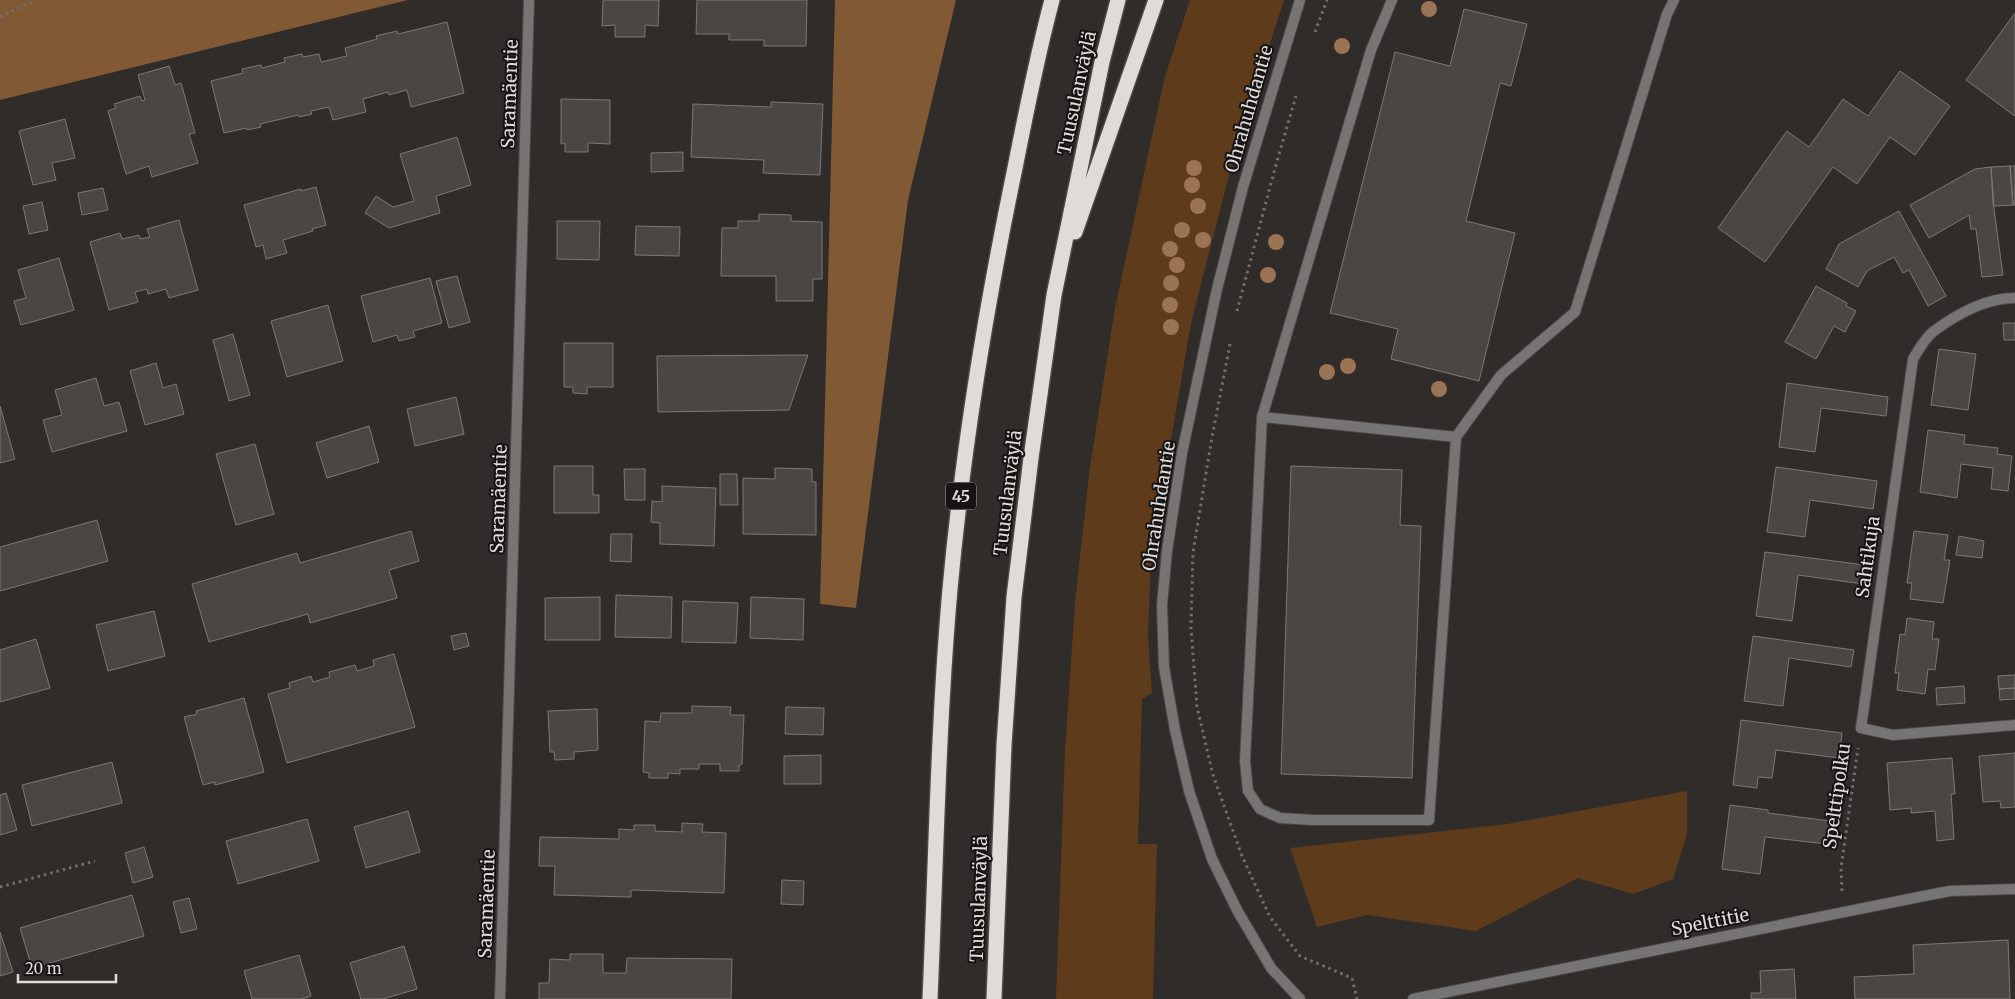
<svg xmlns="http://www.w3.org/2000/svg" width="2015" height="999" viewBox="0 0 2015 999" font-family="Merriweather,serif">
<rect width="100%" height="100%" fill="#2f2c29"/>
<path fill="#5e3b1b" d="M1190,0H1284L1234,156L1191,323L1151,557L1148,635L1152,693L1142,699L1138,844H1157L1153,999H1056L1065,750L1075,602L1090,467L1115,308L1165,76Z
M1687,791V834L1673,879L1633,894L1578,878L1476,931L1367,915L1317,927L1290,848L1507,824Z"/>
<path fill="#825935" d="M0,0H408L0,100Z
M835,0H956L908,200L856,608L820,604Z"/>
<path fill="#4a4643" stroke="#7c7875" d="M603,0H659L658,26L645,25V37H615V25L602,26Z
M697,0H807L806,46H764V40H729V34H696Z
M1464,9L1527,24L1511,86L1500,83L1466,221L1515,233L1479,381L1391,359L1398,329L1330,313L1395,52L1450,66Z
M2015,13V116L1966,80Z
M447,22L464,93L411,107L407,90L389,95L388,92L363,99L366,112L333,120L329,107L311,111L312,114L299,117L298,115L260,124L261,127L247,130L246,128L224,133L211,81L243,73L242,69L261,65L262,68L285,62L284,58L302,54L303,57L319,54L321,62L347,56L345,48L377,39L376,36L397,31L398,34Z
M169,66L175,85L181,83L195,133L189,134L198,163L152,177L149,166L126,174L108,111L116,108L114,104L140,96L142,101L145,100L138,75Z
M1900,71L1950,106L1915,155L1890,137L1857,184L1833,167L1765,262L1718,228L1787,131L1809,147L1843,99L1868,116Z
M561,99L610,100V144L588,143V152H565V143L561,144Z
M771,102L823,104L820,175L763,173L764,160L691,157L693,104L771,107Z
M65,119L75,158L52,163L56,180L33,185L19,131Z
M457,137L471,185L436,196L440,213L389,228L365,213L376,196L393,207L414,201L400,154Z
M683,152V171L651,172V153Z
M2010,166H2015V205H2013Z
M2010,166L2013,205L1994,206L1991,167Z
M1991,167L1993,202L2003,275L1982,277L1976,229H1971L1969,215L1929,238L1910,205L1975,169Z
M316,187L326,225L312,229L313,231L283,240L287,253L266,259L263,245L256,247L244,205L301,189V191Z
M103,188L108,210L82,215L78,193Z
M42,202L48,230L29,234L23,206Z
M1899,211L1946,296L1928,306L1909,270L1903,273L1894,257L1867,271L1858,287L1826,269L1839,244Z
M759,214L791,215V221L822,222V279H813V301H776V276H721L722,228H738V221H759Z
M179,220L198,290L169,298L166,289L148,294L147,289L135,292L138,302L109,310L90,242L120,233L122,239L139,235L140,239L150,237L147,229Z
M557,221H600L599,260L557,259Z
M636,226L680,227L679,256L635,255Z
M59,258L74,310L21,325L14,301L26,298L18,270Z
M457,276L470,322L449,328L436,281Z
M430,278L442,323L413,331L415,337L399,341L397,335L373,342L361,296Z
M1816,286L1847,303L1846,306L1856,311L1845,332L1834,326L1816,359L1785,342Z
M328,305L343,361L287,377L271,321Z
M2003,323H2015V340H2004Z
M233,334L250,395L229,401L213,340Z
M564,343H613V387H587V394L573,393V387H564Z
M1939,349L1976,354L1968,410L1931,405Z
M808,355L789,410L658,412L657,356Z
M156,363L163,388L176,384L184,414L145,425L130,371Z
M96,378L104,406L119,402L127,431L52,452L43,420L62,415L55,390Z
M1787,383L1888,397L1886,416L1821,408L1815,452L1779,447Z
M456,397L464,434L415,446L407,409Z
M0,406L15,459L0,463Z
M369,426L379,462L327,478L316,443Z
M1928,430L1965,435L1964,444L1998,448L1997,454L2012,456L2008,491L1991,489L1993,468L1961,464L1957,498L1920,492Z
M255,444L274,514L236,525L216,454Z
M554,466H593V495H599V513H554Z
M1291,466L1402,470L1400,525L1421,526L1412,778L1281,774Z
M1776,467L1877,481L1873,509L1810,500L1805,537L1767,532Z
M775,468L812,469V482H816V535L743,534V478L775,479Z
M624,469H645V500H625Z
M720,474H737L738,505H720Z
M662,486L716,488L714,546L660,544V523L651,522L652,501L662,502Z
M97,520L108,561L0,591V547Z
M411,531L419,561L389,570L397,598L310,623L308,614L209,642L192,584L297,553L300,563Z
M1914,531L1948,535L1944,560H1950L1943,603L1910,599L1912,583H1907Z
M611,534H632L631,562L610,561Z
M1959,536L1984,541L1982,558L1956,555Z
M1765,552L1865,565L1863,584L1798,575L1792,621L1756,616Z
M616,595L672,597L671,638L615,637Z
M600,597V640H545V598Z
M751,597L804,599L803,640L750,638Z
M683,601L738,603L736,643L682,642Z
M154,611L165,656L108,671L96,625Z
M1907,618L1934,622L1932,639H1939L1935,670L1928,669L1925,694L1897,690L1899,673H1895L1900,634L1905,635Z
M466,633L469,646L454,650L451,636Z
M1753,636L1854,650L1851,667L1789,658L1783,706L1744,701Z
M36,639L50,688L0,702V650Z
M394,654L415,727L287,763L268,694L290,688L289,683L311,676L313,682L330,677L329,672L355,665L357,671L374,666L373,660Z
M2015,675V688L1999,689L1998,676Z
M1964,686L1965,703L1937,705L1936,688Z
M2015,688V699L2000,700L1999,689Z
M244,698L264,772L215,785V782L203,785L184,717L197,714L196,711Z
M692,706L731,707L730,715H744L742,764L739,765V771H720V764H699V769H680V774L668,773V778H649V773L643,772L645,721L660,722L661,713H692Z
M786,707L824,708L823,735L785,734Z
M597,709L598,750L574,752V759L555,760L554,752H550L548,711Z
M1741,720L1842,733L1839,758L1776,750L1772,778L1758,777L1757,788L1733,785Z
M2015,753V807L2001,808L2000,801L1983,802L1979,756Z
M821,755V784H784V756Z
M1952,758L1955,794H1951L1954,839L1937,841L1935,811L1911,813V808L1890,810L1887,763Z
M112,762L122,803L32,826L22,785Z
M6,793L17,830L0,835V795Z
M1730,805L1768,810V813L1830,821L1827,844L1765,837L1760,874L1722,869Z
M408,811L420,852L366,868L354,827Z
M307,819L319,861L238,884L226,841Z
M682,823L703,824L702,832L726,833L724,893L631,890V897L554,895L555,866H539L540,837L619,839V829L634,830V825H655V831L682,832Z
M144,847L153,877L133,883L125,853Z
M782,880L804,881L803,905L781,904Z
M132,895L144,936L32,968L20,928Z
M189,898L197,929L181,933L173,902Z
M0,932L13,972L0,976Z
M2008,940L2010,999H1855L1854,977L1914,974L1913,945Z
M404,946L417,989L383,999H361L350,963Z
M570,954H603V973H626L627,958L732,959L731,999H539V983H549L550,959L570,960Z
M299,955L311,996L302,999H252L244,971Z
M1794,969L1796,999H1751V993H1761L1760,971Z"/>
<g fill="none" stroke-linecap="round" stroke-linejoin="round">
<defs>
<path id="lane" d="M1392,0L1371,50L1262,417L1245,761L1248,791L1260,809L1280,818L1313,820H1429L1456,437L1501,375L1575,312L1667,14L1674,0
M1262,417L1456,437"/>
<path id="street" d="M1300,0L1243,187L1217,289L1182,453L1167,551L1162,605L1164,667L1175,730L1189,791L1212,859L1237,910L1271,968L1300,999
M2015,298C1986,298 1957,314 1934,331C1925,338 1919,349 1913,359L1861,728L1893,735L2015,725
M500,999L529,0
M1413,999L1929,895L1950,891L2015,889"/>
<path id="highway" d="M1075,232L1156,0
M930,999C936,862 938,725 950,589C963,447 986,307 1015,168C1026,112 1037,56 1052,0
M994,999L1004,745L1014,597L1031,458L1054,295L1102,62L1118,0"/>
</defs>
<use href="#lane" stroke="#4b4845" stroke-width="12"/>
<use href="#street" stroke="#4b4845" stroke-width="12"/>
<use href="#highway" stroke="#4b4845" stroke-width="18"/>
<path stroke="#726f6c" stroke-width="3" stroke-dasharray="2.5 4" stroke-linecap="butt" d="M0,17L35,0
M1315,32L1327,0
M1237,311L1277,161L1296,96
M1230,344L1212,437L1193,552L1191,628L1197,707L1213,775L1242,856L1270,917L1300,956L1352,978L1357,999
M0,887L95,861
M1842,891L1841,868L1858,748"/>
<use href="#lane" stroke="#777574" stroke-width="10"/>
<use href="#street" stroke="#777574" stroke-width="10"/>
<use href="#highway" stroke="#e0dbd7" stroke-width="15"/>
</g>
<g fill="#9a7454">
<circle cx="1429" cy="9" r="8"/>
<circle cx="1342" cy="46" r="8"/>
<circle cx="1194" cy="168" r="8"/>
<circle cx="1192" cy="185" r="8"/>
<circle cx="1198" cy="206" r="8"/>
<circle cx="1182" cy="230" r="8"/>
<circle cx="1203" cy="240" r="8"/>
<circle cx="1276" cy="242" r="8"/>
<circle cx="1170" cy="249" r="8"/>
<circle cx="1177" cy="265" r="8"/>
<circle cx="1268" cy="275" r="8"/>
<circle cx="1171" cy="283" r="8"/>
<circle cx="1170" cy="305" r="8"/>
<circle cx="1171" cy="327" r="8"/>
<circle cx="1348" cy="366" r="8"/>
<circle cx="1327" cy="372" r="8"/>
<circle cx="1439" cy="389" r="8"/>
</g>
<g text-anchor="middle" stroke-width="4" stroke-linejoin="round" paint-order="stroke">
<rect fill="#161413" stroke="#a3a09e" stroke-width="1" x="946" y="482.5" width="30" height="27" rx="4"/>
<g font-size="16" font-weight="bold" fill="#dfdcda">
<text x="961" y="502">45</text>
</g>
<g font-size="18" fill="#dfdcda" stroke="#161413">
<text transform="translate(1077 93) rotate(-78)" y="6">Tuusulanväylä</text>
<text transform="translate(510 94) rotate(-88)" y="6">Saramäentie</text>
<text transform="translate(1249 109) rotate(-74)" y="6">Ohrahuhdantie</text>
<text transform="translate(1008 493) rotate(-83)" y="6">Tuusulanväylä</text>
<text transform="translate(499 499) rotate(-88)" y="6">Saramäentie</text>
<text transform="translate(1159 506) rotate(-81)" y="6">Ohrahuhdantie</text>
<text transform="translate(1868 557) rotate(-82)" y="6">Sahtikuja</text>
<text transform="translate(1837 796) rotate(-82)" y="6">Spelttipolku</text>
<text transform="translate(979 899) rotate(-88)" y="6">Tuusulanväylä</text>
<text transform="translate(487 904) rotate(-88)" y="6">Saramäentie</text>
<text transform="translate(1710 922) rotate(-11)" y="6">Spelttitie</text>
</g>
</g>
<path d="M18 974v8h98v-8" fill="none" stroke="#dfdcda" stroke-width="2.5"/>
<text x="25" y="974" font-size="15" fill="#dfdcda" stroke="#161413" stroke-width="4" paint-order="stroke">20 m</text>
</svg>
